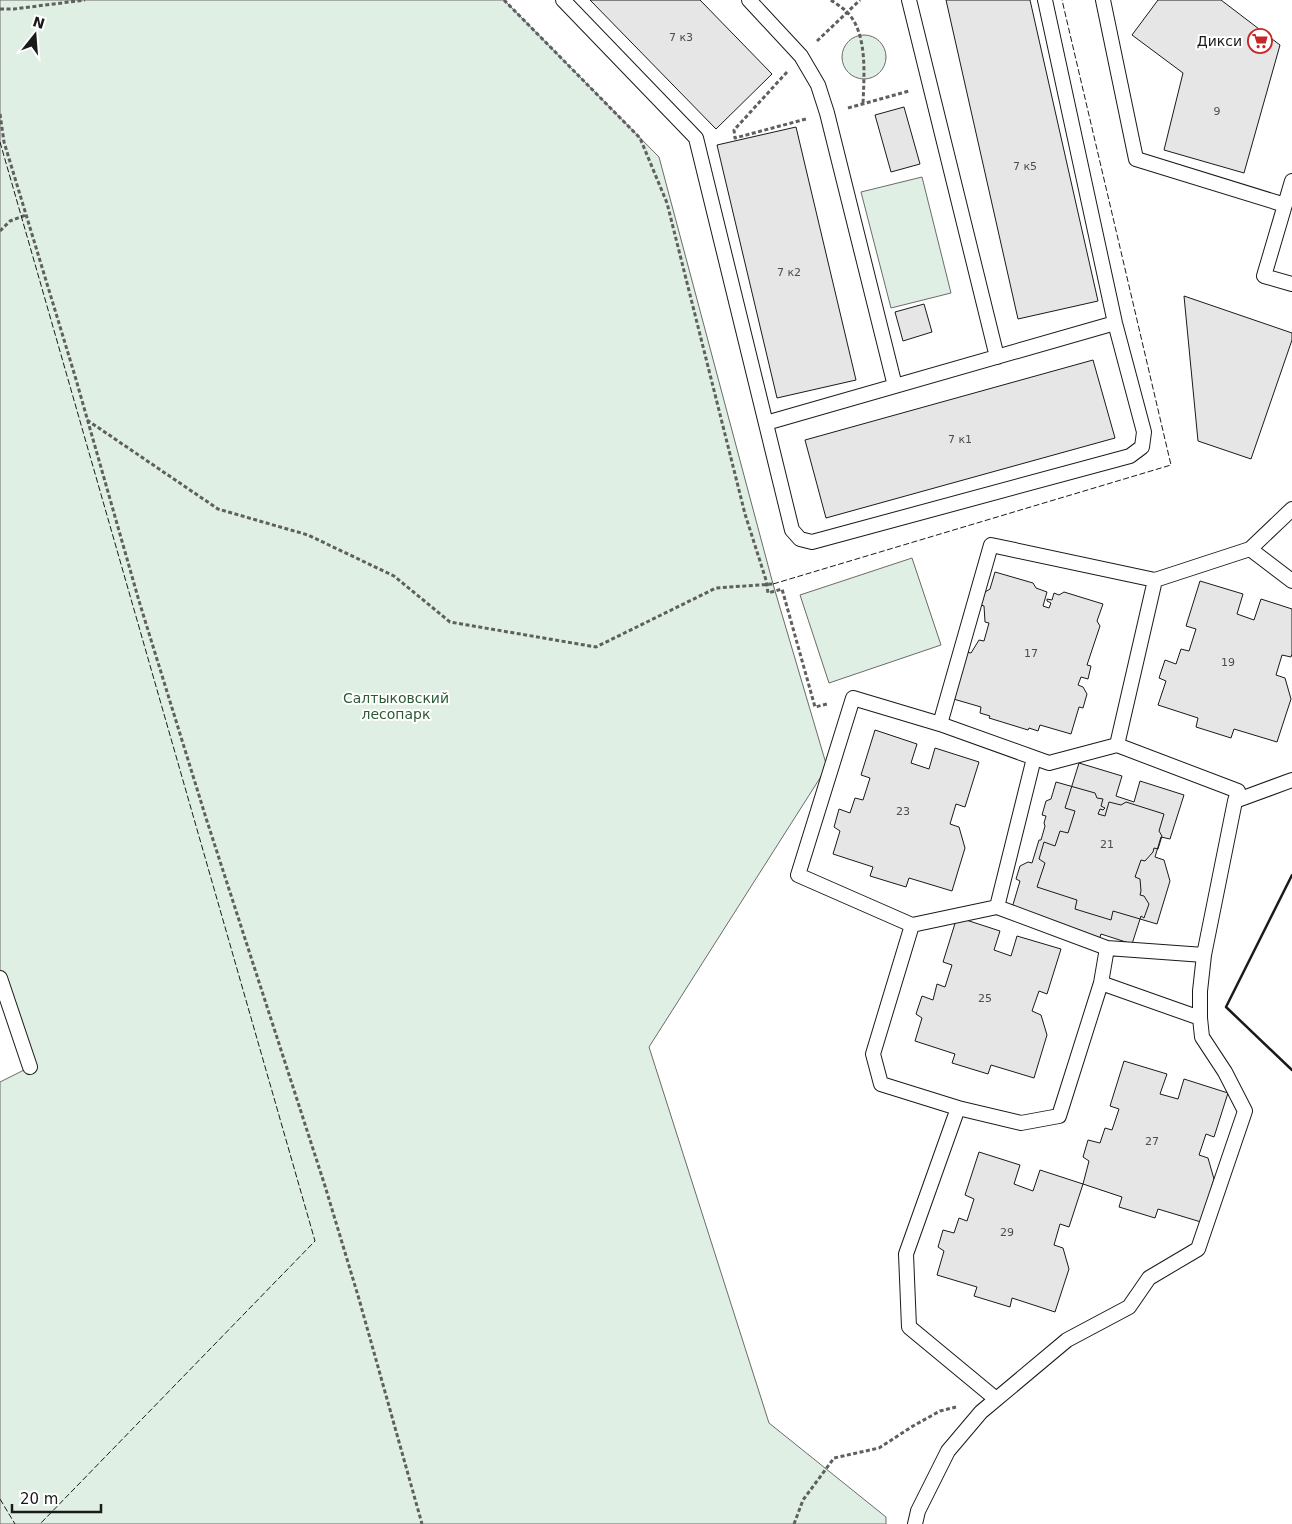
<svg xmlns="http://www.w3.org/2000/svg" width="1292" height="1524" viewBox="0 0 1292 1524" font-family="'DejaVu Sans',sans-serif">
<rect width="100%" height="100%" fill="#fff"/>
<path fill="#e0efe3" stroke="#6a6a6a" d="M0,0H504L659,157L773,584L827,767L649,1047L769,1423L886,1517V1524H0V1082L30,1067L0,978Z
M842 57a22 22 0 1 1 44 0a22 22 0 1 1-44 0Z
M922,177L951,293L891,308L861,192Z
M912,558L941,645L829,683L800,595Z"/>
<path fill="#e6e6e6" stroke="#1a1a1a" d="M590,0H700L772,74L716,129Z
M946,0H1030L1098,301L1018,319Z
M1158,0H1221L1280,45L1244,173L1164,150L1183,73L1132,35Z
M904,107L920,164L891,172L875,115Z
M796,127L856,380L777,398L717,145Z
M1184,296L1292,333V340L1251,459L1198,441Z
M924,304L932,332L903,341L895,312Z
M1093,360L1115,438L826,518L805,440Z
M995,572L1033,583L1036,588L1047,592L1043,606L1049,608L1051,603L1047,601V599L1052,600L1054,593L1059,595L1064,592L1103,604L1097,621L1100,626L1087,665L1091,666L1088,679L1081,677L1078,685L1083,687L1087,694L1083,708L1079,707L1071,734L1040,725L1038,731L1029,728L1028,730L989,718L990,716L980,713L981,707L950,698L966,652L971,653L979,640L984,641L989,623L985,622L984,606L981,605L985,592L990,589Z
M1200,581L1243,594L1237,614L1254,620L1261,599L1292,609V654L1291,657L1282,655L1276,675L1285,678L1291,699L1277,742L1234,729L1231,738L1196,727L1198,718L1158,705L1166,681L1159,678L1165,660L1176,664L1181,649L1189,651L1196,629L1186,626Z
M875,730L917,744L911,763L929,769L935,748L979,762L965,807L956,804L950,824L959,827L965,848L952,891L909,878L906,887L870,876L873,867L833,854L840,831L834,827L839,809L850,813L855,798L863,800L870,778L861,775Z
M1079,763L1122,776L1116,796L1134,802L1140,781L1184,795L1170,839L1161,837L1155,857L1164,860L1170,881L1157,924L1113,911L1111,920L1075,909L1077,900L1037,887L1045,863L1039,859L1044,842L1055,846L1060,831L1068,833L1075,811L1065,808Z
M1056,782L1095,793L1097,798L1103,799L1101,806L1105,808L1103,810L1100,809L1098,814L1105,816L1109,802L1121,805L1126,802L1164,814L1159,831L1162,836L1158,849L1154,848L1153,852L1145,861L1141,860L1135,877L1140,879L1141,891L1140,895L1144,896L1149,904L1144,918L1141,916L1132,944L1101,934L1099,940L1012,908L1020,881L1016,879L1020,866L1028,862L1032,863L1039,840H1041L1045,826L1044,823L1046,816L1042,815L1046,801L1051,799Z
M957,917L1000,931L994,950L1011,956L1017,936L1061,949L1047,994L1039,991L1032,1011L1041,1015L1047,1035L1034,1078L991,1065L988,1074L952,1063L955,1054L915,1041L922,1018L916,1014L922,996L933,1000L937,984L945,987L952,965L943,962Z
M1124,1061L1167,1074L1160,1094L1178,1099L1184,1079L1228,1093L1214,1137L1206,1134L1199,1155L1208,1158L1214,1179L1201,1222L1158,1209L1155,1218L1119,1207L1122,1197L1083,1184L1089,1161L1083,1157L1088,1140L1100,1143L1105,1128L1112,1130L1119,1109L1110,1106Z
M979,1152L1020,1165L1014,1184L1033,1191L1040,1170L1083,1184L1069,1227L1060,1224L1054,1245L1063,1248L1069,1269L1055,1312L1012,1298L1010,1307L974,1296L977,1287L937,1275L944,1251L938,1247L943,1230L954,1233L959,1218L967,1221L974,1199L965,1195Z"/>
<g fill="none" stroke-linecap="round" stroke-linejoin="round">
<defs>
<path id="lane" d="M563,0L696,138L792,530L800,539L812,542L1130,456L1142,447L1144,432L1115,323L1045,0
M749,0L801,56L818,85L827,113L895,386
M909,0L997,357
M1103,0L1136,159L1285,205
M1292,181L1264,276L1292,284
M766,423L1115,323
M1250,549L1292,581
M1155,580L991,545L940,724L1049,763L1117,745L1238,791L1235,801
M1117,745L1155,580L1250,549L1292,509
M1034,758L997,907L1107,948
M912,925L798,875L853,698L940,724
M0,978L30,1067
M1200,1018L1101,983L1107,948L1204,955
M958,1108L881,1084L873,1054L912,925L997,907
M996,1399L909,1327L906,1254L958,1108L1021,1123L1059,1116L1101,983
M915,1524L918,1511L948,1451L981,1412L1067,1340L1129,1307L1149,1278L1198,1249L1245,1111L1225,1072L1202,1037L1200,1018V991L1204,955L1235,801L1292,780"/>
</defs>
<use href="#lane" stroke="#1a1a1a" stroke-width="16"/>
<path stroke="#5f5f5f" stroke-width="3" stroke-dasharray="4 2.5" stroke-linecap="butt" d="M504,0L640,138L667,203L745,514L766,580L768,593L782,589L815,707L827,704
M831,0C836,4 842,7 847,12C868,33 864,76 863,104
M0,9H14L85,0
M817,41L860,0
M787,72L734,130L735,138L806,119
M848,108L909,91
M0,114L4,142L75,376L139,601L206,818L325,1186L359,1299L422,1524
M0,231L10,221L26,215
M87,420L218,509L308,535L394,576L450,622L596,647L716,588L773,584
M794,1524L803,1500L834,1458L879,1448L913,1426L940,1411L956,1407"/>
<use href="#lane" stroke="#fff" stroke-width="14"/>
<path stroke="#1a1a1a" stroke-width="1" stroke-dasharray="6 2.5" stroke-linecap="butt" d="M0,142L315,1241L40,1524
M773,584L1171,465L1062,0
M0,1499L15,1524"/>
<path stroke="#1a1a1a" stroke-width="2.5" d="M1292,875L1226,1007L1292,1070"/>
</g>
<defs>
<symbol id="supermarket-ring" viewBox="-11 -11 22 22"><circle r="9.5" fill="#fff" stroke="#c62828" stroke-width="1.5"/><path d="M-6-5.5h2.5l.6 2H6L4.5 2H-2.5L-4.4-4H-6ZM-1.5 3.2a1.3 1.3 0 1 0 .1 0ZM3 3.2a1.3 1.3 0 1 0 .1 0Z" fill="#c62828"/></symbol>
</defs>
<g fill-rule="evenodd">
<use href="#supermarket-ring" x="1246" y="27" width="28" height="28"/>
</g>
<g text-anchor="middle" stroke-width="4" stroke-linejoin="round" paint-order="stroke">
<g font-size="11" fill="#4d4d4d">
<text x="681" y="41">7 к3</text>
<text x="1217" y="115">9</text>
<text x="1025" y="170">7 к5</text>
<text x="789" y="276">7 к2</text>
<text x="960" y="443">7 к1</text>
<text x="1031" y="657">17</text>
<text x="1228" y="666">19</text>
<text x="903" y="815">23</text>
<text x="1107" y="848">21</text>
<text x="985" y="1002">25</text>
<text x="1152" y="1145">27</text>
<text x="1007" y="1236">29</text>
</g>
<g font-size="14" fill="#1a1a1a" stroke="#fff" text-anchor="end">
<text x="1242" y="46">Дикси</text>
</g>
<g font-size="14" fill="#2b5a34" stroke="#fff">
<text x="396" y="703">Салтыковский<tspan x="396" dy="16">лесопарк</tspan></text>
</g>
</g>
<g transform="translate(35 35) rotate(17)" stroke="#ffffff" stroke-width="4" paint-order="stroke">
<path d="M0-4L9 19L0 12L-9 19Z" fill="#1a1a1a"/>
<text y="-8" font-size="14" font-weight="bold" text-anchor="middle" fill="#1a1a1a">N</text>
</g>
<path d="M12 1504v8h89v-8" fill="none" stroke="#1a1a1a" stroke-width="2.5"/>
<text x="20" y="1504" font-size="15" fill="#1a1a1a" stroke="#ffffff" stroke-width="4" paint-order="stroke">20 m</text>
</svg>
